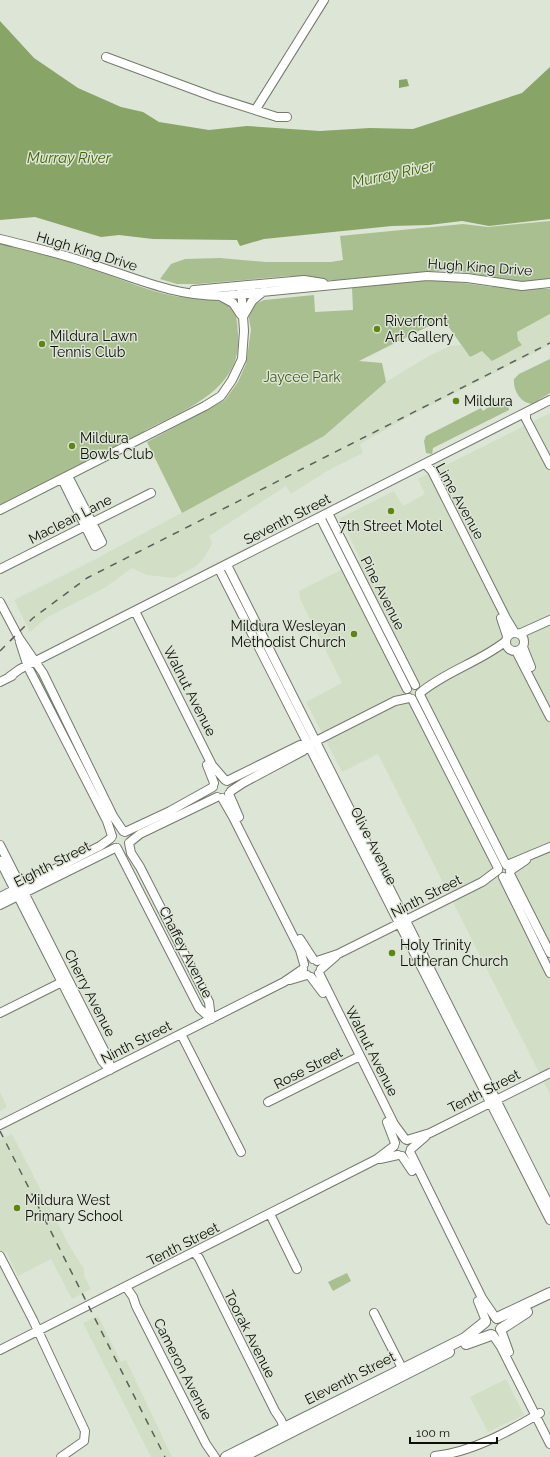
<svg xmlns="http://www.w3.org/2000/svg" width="550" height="1457" viewBox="0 0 550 1457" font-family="Raleway,sans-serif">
<rect width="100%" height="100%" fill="#dde5d6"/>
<path fill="#d3dec7" d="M550,314V345L406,418L360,444L363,453L327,471L291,494L286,486L209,536L212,542L210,548L203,559L196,566L174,578L147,575L132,568L106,587L46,618L30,632L14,600L94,560L324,436L386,382L427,357L450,346L461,345L470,357L482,351L522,345L518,340L517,332Z
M550,413V1094L378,754L342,772L306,702L342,683L300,599L299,591L361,560L340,518L394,491L403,506L425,494L418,479Z
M0,1092L7,1107L0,1111Z
M12,1134L70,1247L84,1269V1276L91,1289L72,1299L51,1259L18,1276L6,1252L0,1255V1140Z
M98,1316L121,1362L126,1360L172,1457H151L83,1323Z
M506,1379L524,1415L488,1432L470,1397Z"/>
<path fill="#a9bf8f" d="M550,221V279L521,282L463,272L444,271L418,272L340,280H325L310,276H289L198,284H177L160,279L171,264L185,259L220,258L266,262H331L343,260L340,236L463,224L488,227Z
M0,242C33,251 66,261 99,272C124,280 148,291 174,296C189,299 222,297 232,308C238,315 237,326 238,334C243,390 184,410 144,431V433L0,506Z
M418,281H449L492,287L550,289V314L517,332L518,340L522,345L492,361L482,351L470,357L443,319L359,361L382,363L386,382L324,436L182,513L147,442L225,400L238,382L246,364L251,330L248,313L253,305L264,300L314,295L315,312L353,310L352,288Z
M550,359V393L532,404C520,403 513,390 514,379L519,374Z
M504,398L508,401L509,410L433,448L432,454L426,453L424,441L426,436L481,408L483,411L498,400Z
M39,675L60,717L57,719L37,676Z
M63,723L90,777L87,778L61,725Z
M347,1273L351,1281L333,1291L328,1282Z"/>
<path fill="#88a467" d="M0,21L34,58L78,88L121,107L143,112L159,122L209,130L247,126L320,131L370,128L413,129L522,93L550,67V219L489,226L462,221L429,225L392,226L264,239L240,246L237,240L153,239L119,235L101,237L35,217L0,220Z
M407,79L409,86L399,88V80Z"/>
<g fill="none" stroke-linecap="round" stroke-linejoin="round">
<defs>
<path id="minor" d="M106,57L214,97L277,117H287
M256,109L324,0
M0,239C32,247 63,254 94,265C138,279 174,296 221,296L427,276L467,278L522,286L550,283
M194,290L304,280L323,283
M220,296L233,303L241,315
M244,315L252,301L264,291
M526,413V419L550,465
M425,464L432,471L506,618L515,633
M62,479L95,546L102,542L68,476
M0,510L205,406L221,396L232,380L242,359L244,331L241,286
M328,513L415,685
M320,517L407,689
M227,565L550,1207
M0,569L151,493
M219,569L550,1220
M0,602L19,638L43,673L113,816L123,831
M135,611L212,765L225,780
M501,618L507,636
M506 642a9 9 0 1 1 18 0a9 9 0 1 1-18 0Z
M519,634L550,620
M20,642L28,667L107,821L112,836
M523,647L531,667
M516,651L550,717
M9,677L20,669L550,400
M0,682L12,676
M420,693C446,671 480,662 506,641
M420,695L506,865
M412,699L498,868
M207,765L214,783
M227,781L300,745L310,744L395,701L409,698
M231,791L243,783L303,751L310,744
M229,794L239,817
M222,798L233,817L300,950L304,964
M125,832L170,811L213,787
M130,842L140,834L217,797
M129,843L131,853L140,867L209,1002L211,1019
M0,845L109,1060L110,1070
M117,848L199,1008L211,1019
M0,861L102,1061L110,1070
M507,865L550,847
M510,871L526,860
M510,874L550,953
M503,877L550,973
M0,897L100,846L111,838
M0,905L115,848
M300,939L313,959
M317,961L338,954L482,882L498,870
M321,969L336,956
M319,973L394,1124L405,1139
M311,977L323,993
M290,980L307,975
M0,1013L66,980
M181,1034L241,1152
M268,1102L360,1056
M387,1122L395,1143
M0,1125L284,982L303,969
M407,1140L430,1133L550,1073
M411,1149L426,1136
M410,1152L482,1298L495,1317
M402,1156L412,1171
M380,1159L398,1155
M270,1214L297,1269
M194,1252L199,1258L275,1411L281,1420L286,1433
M0,1256L33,1320L85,1431L84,1441L61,1457
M126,1287L133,1297L136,1306L206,1444L215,1457
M478,1301L486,1321
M374,1313L405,1374
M501,1330L509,1352
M493,1335L501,1347L550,1444
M0,1350L377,1159L394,1146
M435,1456C472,1452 508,1432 540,1413"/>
<path id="major" d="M497,1318L550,1293
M501,1329L527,1312
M466,1344L491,1335
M226,1457L465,1338L485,1322
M242,1457L449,1352"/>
</defs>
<use href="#minor" stroke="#737a6c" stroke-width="10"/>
<use href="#major" stroke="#737a6c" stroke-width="12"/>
<use href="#minor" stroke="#fff" stroke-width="8"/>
<use href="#major" stroke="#fff" stroke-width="10"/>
<path stroke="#5c6057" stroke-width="1.5" stroke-dasharray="7 7" stroke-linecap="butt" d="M0,651L33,618L87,578L550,343
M0,1131L165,1457"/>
</g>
<g fill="#5e8712" stroke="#dde5d6" stroke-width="1.5">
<circle cx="377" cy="329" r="4"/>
<circle cx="42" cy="344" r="4"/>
<circle cx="456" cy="401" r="4"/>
<circle cx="72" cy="446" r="4"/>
<circle cx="391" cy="511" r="4"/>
<circle cx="354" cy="634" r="4"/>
<circle cx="392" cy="953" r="4"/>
<circle cx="17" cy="1208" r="4"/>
</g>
<g text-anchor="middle" stroke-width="3" stroke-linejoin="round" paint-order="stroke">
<g font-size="14" fill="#0c0e09" stroke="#dde5d6">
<text transform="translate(87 251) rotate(17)" y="5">Hugh King Drive</text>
<text transform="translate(480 267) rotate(4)" y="5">Hugh King Drive</text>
<text transform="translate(460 501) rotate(61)" y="5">Lime Avenue</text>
<text transform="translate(70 519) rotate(-27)" y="5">Maclean Lane</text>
<text transform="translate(287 519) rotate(-27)" y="5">Seventh Street</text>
<text transform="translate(383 593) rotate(63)" y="5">Pine Avenue</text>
<text transform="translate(190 691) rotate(63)" y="5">Walnut Avenue</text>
<text transform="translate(374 846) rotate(63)" y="5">Olive Avenue</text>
<text transform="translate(52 864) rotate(-27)" y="5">Eighth Street</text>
<text transform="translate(426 896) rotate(-27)" y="5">Ninth Street</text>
<text transform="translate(186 952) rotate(63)" y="5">Chaffey Avenue</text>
<text transform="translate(90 993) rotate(63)" y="5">Cherry Avenue</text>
<text transform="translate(136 1042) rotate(-27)" y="5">Ninth Street</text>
<text transform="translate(372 1051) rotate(63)" y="5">Walnut Avenue</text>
<text transform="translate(308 1068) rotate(-27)" y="5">Rose Street</text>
<text transform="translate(484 1091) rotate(-27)" y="5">Tenth Street</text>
<text transform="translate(183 1244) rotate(-27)" y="5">Tenth Street</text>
<text transform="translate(250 1334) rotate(63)" y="5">Toorak Avenue</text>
<text transform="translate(183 1369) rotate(63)" y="5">Cameron Avenue</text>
<text transform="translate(350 1378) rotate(-27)" y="5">Eleventh Street</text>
</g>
<g font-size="14" fill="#0c0e09" stroke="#dde5d6" text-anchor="start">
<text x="385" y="326">Riverfront<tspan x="385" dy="16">Art Gallery</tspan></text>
<text x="50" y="341">Mildura Lawn<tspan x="50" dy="16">Tennis Club</tspan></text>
<text x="464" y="406">Mildura</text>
<text x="80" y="443">Mildura<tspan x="80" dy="16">Bowls Club</tspan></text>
<text x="391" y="531" text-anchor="middle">7th Street Motel</text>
<text x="346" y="631" text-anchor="end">Mildura Wesleyan<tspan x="346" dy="16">Methodist Church</tspan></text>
<text x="400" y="950">Holy Trinity<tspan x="400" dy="16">Lutheran Church</tspan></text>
<text x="25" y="1205">Mildura West<tspan x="25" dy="16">Primary School</tspan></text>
</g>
<g font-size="14" fill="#415b19" stroke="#dde5d6">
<text x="302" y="382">Jaycee Park</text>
</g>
<g font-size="15" font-style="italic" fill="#426300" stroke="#dde5d6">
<text x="69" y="163">Murray River</text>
<text transform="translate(393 174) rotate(-12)" y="5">Murray River</text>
</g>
</g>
<path d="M410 1437v6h87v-6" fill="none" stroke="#0c0e09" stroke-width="2"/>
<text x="416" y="1437" font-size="12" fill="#0c0e09" stroke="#dde5d6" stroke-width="3" paint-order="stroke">100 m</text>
</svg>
